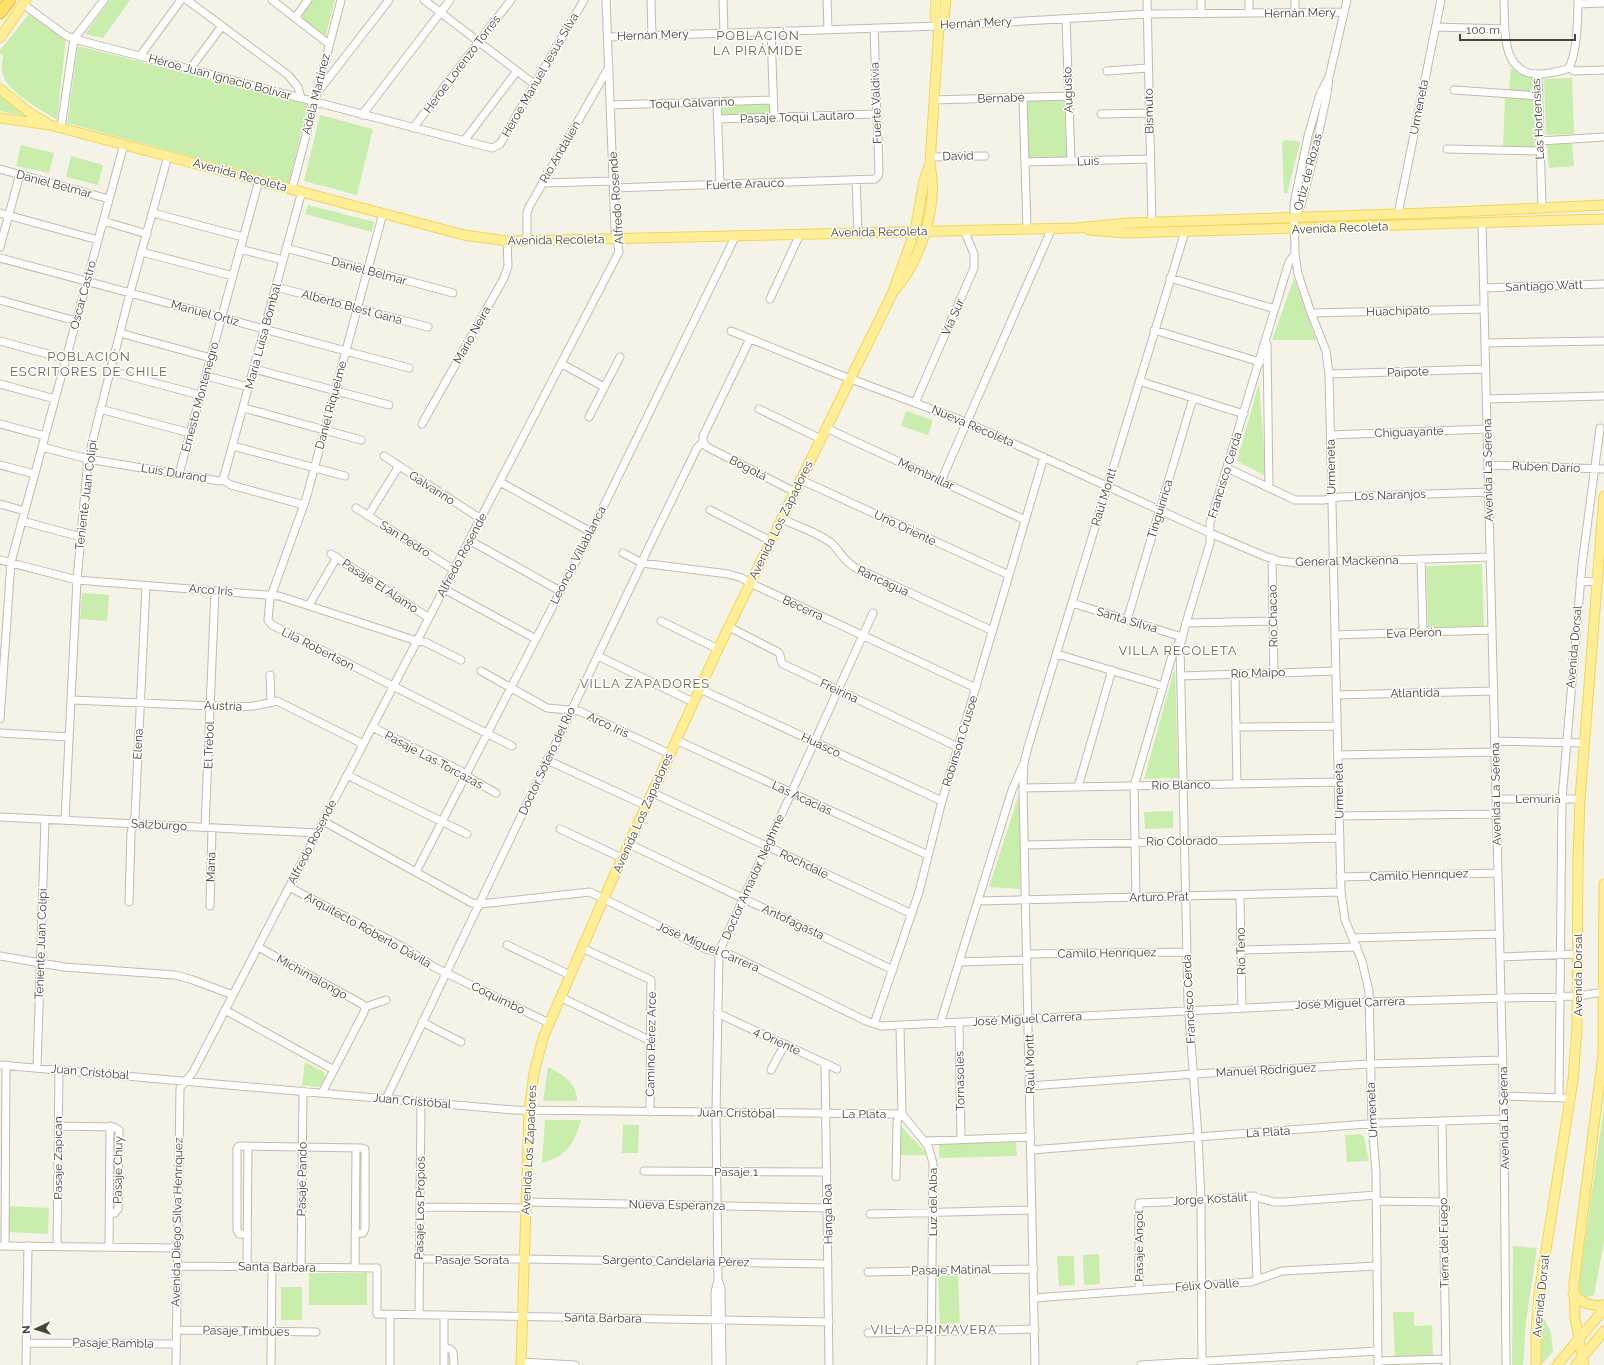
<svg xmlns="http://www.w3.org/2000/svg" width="1604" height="1365" viewBox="0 0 1604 1365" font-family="Raleway,sans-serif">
<rect width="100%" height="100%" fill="#f5f3e8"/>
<path fill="#c9edad" d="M110,0H130L103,38L85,34Z
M312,0H335L325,38L302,18V13Z
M29,14L66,39L57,120C41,109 5,92 2,71C1,66 3,60 3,55L0,54V50Z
M78,46L308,104L289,183L67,123Z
M1511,68L1519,74L1537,75L1536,92L1509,90Z
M1572,78L1574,134L1546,135L1544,79Z
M0,96L26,116L0,111Z
M1505,96L1536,98L1534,149L1503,147Z
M1064,100L1067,159L1028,161L1025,101Z
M770,104V113L769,115L723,117L719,114V105Z
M320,115L373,129L357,195L304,181Z
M1285,140L1298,141L1300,143L1287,193H1284L1282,142Z
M1572,143L1574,166L1549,168L1547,145Z
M21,145L54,153L49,173L16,166Z
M71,156L103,165L98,185L66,177Z
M308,205L374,222L372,232L305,214Z
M1294,278L1316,340H1272Z
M1259,383L1266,476L1237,461Z
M906,411L933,420L928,435L901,426Z
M1482,564L1484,626L1428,628L1426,566Z
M82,593L109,595L107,621L80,619Z
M1175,667L1178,778L1144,779Z
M1020,791V889L989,887Z
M1173,811V828L1145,829L1144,812Z
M305,1062L324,1072L325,1078L319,1087L302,1085Z
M548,1067C562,1074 578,1084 577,1101H543Z
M1604,1106V1242L1594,1295L1585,1298L1578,1291Z
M545,1120H581C573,1146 568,1155 542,1163Z
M623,1125H639L638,1153H622Z
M900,1125L928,1155H900Z
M1361,1134L1364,1137L1369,1161L1347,1162L1345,1135Z
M1016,1142L1017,1156L939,1158V1144Z
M8,1206L49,1208L48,1234L7,1232Z
M1513,1246L1537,1248L1526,1322L1523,1365H1512Z
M1099,1254L1100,1284L1084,1285L1083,1255Z
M1057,1256H1074L1075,1285L1059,1286Z
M309,1273H367V1305H309Z
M938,1276H958L960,1323L940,1324Z
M281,1287H302V1320H281Z
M1393,1312H1414V1326L1432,1325L1433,1357L1395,1358Z
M1542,1315L1551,1332L1553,1352L1541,1365L1540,1341Z"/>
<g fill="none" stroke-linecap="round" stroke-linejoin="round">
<defs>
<path id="minor" d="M187,0L288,75L298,87L301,98
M272,0L329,44
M424,0L534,84
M651,0L652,35
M723,0L724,33
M827,0L828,29
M1147,0L1152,223
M1201,0V14
M1249,0V13
M1295,0V13
M1504,0C1505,28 1500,77 1542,74C1551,73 1560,72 1569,68
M23,4L65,35L74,39L492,148L500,144L584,0
M1578,4L1604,3
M295,18L308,0
M1066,19L1071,161
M1436,27L1505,29
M771,31L774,117
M608,37L939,26L1147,14L1344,12
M140,56L181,0
M1569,68C1577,52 1578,19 1578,0
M1569,68L1574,71L1604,70
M190,69L222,26
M1107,71L1148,68
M1538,74L1542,207
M1329,77L1320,94L1308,136L1294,204L1295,254L1298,274L1311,313L1326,351L1329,374L1341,892L1345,920L1362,961L1369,991L1372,1124L1376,1172L1378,1365
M1454,90L1539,96
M317,93L389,0
M1023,98L1027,229
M934,100L1069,96
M717,102L720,184
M610,105L773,100
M1101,114L1149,113
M362,115L450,0
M718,119L877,114
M61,127L74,39L104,0
M413,128L511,0
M464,141L517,71
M1540,141L1604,137
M1447,149L1540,151
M930,157L985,156
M1025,162L1150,159
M0,169L109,199
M856,180L858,232
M543,183L614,181
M614,188L875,179L878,176L879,172L874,28
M292,189L341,0
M0,213L98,240
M153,213L243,237
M383,213L306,499L270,599L268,620L272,625L512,746
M1398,214L1441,0
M1295,217L1301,205L1313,159L1327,94L1329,77L1347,0
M103,221L147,234
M1482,223L1504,1119L1506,1365
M527,241V213L529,207L609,67
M0,247L20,174
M286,248L453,293
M240,249L283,260
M142,252L233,276
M0,258L409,368
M1170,278L1275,309
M276,287L428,327
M1484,288L1604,284
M770,299L800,234
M0,300L76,321
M1311,313L1484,309
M1154,330L1260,362
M731,331L835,373L966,422L1210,533L1264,556L1280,561L1297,563L1490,557
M120,333L211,358
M0,341L66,359
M1485,343L1604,341
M1267,344L1269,488
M562,364L604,387
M254,369L389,405
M110,371L200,395
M1329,374L1486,369
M206,376L249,387
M1139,381L1244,414
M0,384L55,399
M1487,399L1604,396
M915,403L974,268V254L964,230
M244,408L361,440
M100,409L190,433
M759,409L821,439
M589,417L620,357
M0,424L45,436
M422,424L504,278L508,266L507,241
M826,428L1025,520
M1331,435L1487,429
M703,442V436L750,339
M703,442L707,447L795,492
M233,446L345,476
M42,447L88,459L219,481L223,480L231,485L304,505
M384,456L481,519
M0,465L35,474
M1488,465L1604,469
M1227,468L1295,500H1324L1340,497L1489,492
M179,474L259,180
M223,480L302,191
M801,480L1009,575
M941,481L1052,228
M500,482L591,532
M0,504L25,511
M356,508L454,570
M710,510L771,541
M368,516L399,466
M782,519C797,526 816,532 830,542C840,550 843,561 856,568L993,631
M22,521L81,537
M469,540L560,591
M623,553L642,563L728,574L742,578L750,583L976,688
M331,554L429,618
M1272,558L1274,673
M1421,559L1423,632
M0,560L77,580L279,596L417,641L425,642L461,660
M1580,581L1596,582
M444,589L536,639
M1072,603L1182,637
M309,605L337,557
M1127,620L1193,398
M661,621L718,649
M1186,623L1273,621
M729,627L778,652C782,655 779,660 783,664L958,747
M1335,635L1492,630
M1057,654L1163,686
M598,656L693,702
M481,671L547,708L579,711L670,754
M1235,674L1237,784
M270,675L271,701
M1181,676L1336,671
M700,689L942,801
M1336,695L1494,691
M71,700L237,707L254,706L277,701L363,744
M0,719L11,562L124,144
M372,727L461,771L473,780L496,793
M1236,727L1337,726
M0,733L69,737
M676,740L928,855
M1495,741L1585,743
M1338,755L1495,752
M547,760L647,806
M347,775L467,834
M1078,787L1112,670
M1023,788L1338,782
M653,793L912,914
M1496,799H1580
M1339,816L1497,814
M0,817L317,833
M65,820L77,580L88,459L130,293L168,156
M323,821L472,903L480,904L590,892L706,949L731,955L866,1021L881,1026L1369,1002L1578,996L1604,992
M205,827L215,591
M560,829L622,858
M629,844L893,970
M1025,845L1340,838
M416,872L591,532L736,235
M1340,877L1498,873
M289,887L405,948L434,967L549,1023
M1240,895L1242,1008
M1136,897L1134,786L1172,656L1180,640
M978,901L1341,892
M129,902L131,833L135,816L146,586
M210,906L212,828
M1352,938L1500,934
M507,945L570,975
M258,947L362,1004L365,1007
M582,948L651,980L650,1112
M1241,950L1357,947
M1027,954L1187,952
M0,956L64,967L175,975L190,979L233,995
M1500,957L1578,954
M959,962L1027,960
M560,997L651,1041
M365,1007L386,1000
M225,1010L334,1070
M717,1013L837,1069
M422,1022L461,1042
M959,1023L961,1139
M874,1024L919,892L942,801L1044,457
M940,1024L1012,790L1022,767
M900,1026L902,1114L928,1146L933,1163L931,1365
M825,1063L829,1365
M0,1065L514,1110L902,1114
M37,1068L45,819
M771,1070L785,1044
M1030,1086L1194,1074L1370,1064L1503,1060
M322,1093L364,1012L365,1007
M1503,1096L1564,1098
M1559,1097L1562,799L1582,565L1600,428
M386,1099L642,563L645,555L697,448L703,442
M1442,1121L1446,1365
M58,1126L114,1127L119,1130L118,1209L115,1213L109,1214
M924,1141L1031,1137
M1031,1150L1380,1123L1504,1119
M644,1171L827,1172
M896,1177L897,1123L898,1118L902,1114
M1254,1196L1257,1280
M1376,1201L1443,1202
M526,1202L828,1208
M420,1207L526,1208
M870,1214L1032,1210
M248,1234H239L237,1230V1149L239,1146L361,1148L365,1149V1229L363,1233L355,1234
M0,1246L177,1248
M5,1246L6,1065
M57,1246L59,1070
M109,1247L110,1126
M419,1259H524L828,1264
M177,1266L377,1268V1314L829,1322
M247,1267L248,1146
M301,1267L303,1091
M355,1268L356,1148
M868,1272L1034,1269
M1139,1290V1203L1193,1201L1251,1196L1274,1202H1284L1376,1195
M1034,1298L1251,1282L1282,1271L1377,1266
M419,1315L421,1102
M176,1330L316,1332
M868,1333L1035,1329
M26,1343L176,1344
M444,1348L450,1349L453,1352L454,1365
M1378,1361L1446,1359
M521,1362L575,1365
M26,1365L28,1246
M176,1365L180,1088L193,1072L619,252L615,229L606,0
M271,1365L272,1267
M390,1365V1314
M444,1365V1315
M716,1365L715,1292L718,1280
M722,1365L721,1288L718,1280L716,1113L719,952L873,613
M1035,1365L1023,788L1024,763L1028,747L1185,232
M1141,1365L1378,1351
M1202,1365L1201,1199L1198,1137L1188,1002L1180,646L1186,623L1210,543V523L1289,262L1295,254"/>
<path id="major" d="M939,26L944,17L946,0
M0,38L26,0
M0,89L30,113L47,123
M0,118L50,125L464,235L507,241L1076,228L1128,223L1454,212L1604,205
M1089,230L1126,233L1604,219
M895,290C921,259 939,205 930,165
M1573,1294C1581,1303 1592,1307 1604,1305
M521,1365L529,1110L534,1073L543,1038L603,900L718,649L892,294L915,231L924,181L930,163L939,26L935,16L936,0
M1536,1365V1332L1539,1294L1573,1080L1577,1028L1578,861L1580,799L1604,496
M1557,1365L1604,1309
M1576,1365L1604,1331
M1584,1365L1575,1318L1574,1283L1603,1055L1604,884"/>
<path id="highway" d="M0,13L10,0"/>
</defs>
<use href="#minor" stroke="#c2bca9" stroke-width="9"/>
<use href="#major" stroke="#f0d55c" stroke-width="11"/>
<use href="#highway" stroke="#edbd2a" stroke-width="13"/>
<use href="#minor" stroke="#fff" stroke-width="7"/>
<use href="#major" stroke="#ffee97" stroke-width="9"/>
<use href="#highway" stroke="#ffdf69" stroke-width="11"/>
</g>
<g text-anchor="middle" stroke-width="3" stroke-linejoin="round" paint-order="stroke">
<g font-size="12" fill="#4a4436" stroke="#fff">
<text transform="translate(1300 13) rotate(-1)" y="4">Hernán Mery</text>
<text transform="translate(976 23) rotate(-3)" y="4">Hernán Mery</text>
<text transform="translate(653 35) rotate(-2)" y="4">Hernán Mery</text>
<text transform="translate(462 64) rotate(-53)" y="4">Héroe Lorenzo Torres</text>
<text transform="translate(540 75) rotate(-60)" y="4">Héroe Manuel Jesús Silva</text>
<text transform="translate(220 77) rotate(15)" y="4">Héroe Juan Ignacio Bolívar</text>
<text transform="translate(1068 90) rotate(-92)" y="4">Augusto</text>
<text transform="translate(316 94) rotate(-76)" y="4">Adela Martínez</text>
<text transform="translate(1001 98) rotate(-2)" y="4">Bernabé</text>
<text transform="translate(692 103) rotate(-2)" y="4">Toqui Galvarino</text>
<text transform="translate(876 103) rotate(-92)" y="4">Fuerte Valdivia</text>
<text transform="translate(1419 107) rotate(-79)" y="4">Urmeneta</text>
<text transform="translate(1149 111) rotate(-91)" y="4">Bismuto</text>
<text transform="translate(797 117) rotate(-2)" y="4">Pasaje Toqui Lautaro</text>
<text transform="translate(1538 119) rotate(-93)" y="4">Las Hortensias</text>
<text transform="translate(560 152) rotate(-60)" y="4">Río Andalién</text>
<text transform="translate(958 156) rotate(-2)" y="4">David</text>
<text transform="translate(1088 161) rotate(-2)" y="4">Luis</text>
<text transform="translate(1308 172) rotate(-75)" y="4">Ortiz de Rozas</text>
<text transform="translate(240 175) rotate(15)" y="4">Avenida Recoleta</text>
<text transform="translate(54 184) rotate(15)" y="4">Daniel Belmar</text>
<text transform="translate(745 184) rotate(-2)" y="4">Fuerte Arauco</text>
<text transform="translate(616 198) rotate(-94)" y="4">Alfredo Rosende</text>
<text transform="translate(1340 228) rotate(-2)" y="4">Avenida Recoleta</text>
<text transform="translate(879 232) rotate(-1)" y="4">Avenida Recoleta</text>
<text transform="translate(556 240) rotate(-1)" y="4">Avenida Recoleta</text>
<text transform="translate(369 271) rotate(15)" y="4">Daniel Belmar</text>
<text transform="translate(1544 286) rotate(-2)" y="4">Santiago Watt</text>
<text transform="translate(83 295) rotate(-75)" y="4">Óscar Castro</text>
<text transform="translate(352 307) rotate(15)" y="4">Alberto Blest Gana</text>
<text transform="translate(1398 311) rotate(-2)" y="4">Huachipato</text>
<text transform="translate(205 313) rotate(15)" y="4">Manuel Ortiz</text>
<text transform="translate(953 317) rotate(-66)" y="4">Vía Sur</text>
<text transform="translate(472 335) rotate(-61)" y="4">Mario Neira</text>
<text transform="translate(263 336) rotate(-75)" y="4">María Luisa Bombal</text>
<text transform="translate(1408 372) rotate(-2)" y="4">Paipote</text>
<text transform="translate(200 397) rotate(-75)" y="4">Ernesto Montenegro</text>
<text transform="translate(331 405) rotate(-75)" y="4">Daniel Riquelme</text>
<text transform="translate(973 426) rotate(23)" y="4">Nueva Recoleta</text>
<text transform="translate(1409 432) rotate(-2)" y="4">Chiguayante</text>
<text transform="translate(1331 467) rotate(-91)" y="4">Urmeneta</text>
<text transform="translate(1546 467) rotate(2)" y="4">Rubén Darío</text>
<text transform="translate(748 468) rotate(27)" y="4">Bogotá</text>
<text transform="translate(1488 470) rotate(-91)" y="4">Avenida La Serena</text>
<text transform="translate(174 473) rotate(9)" y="4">Luis Durand</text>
<text transform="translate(926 474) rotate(25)" y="4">Membrillar</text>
<text transform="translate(1225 475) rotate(-73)" y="4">Francisco Cerda</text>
<text transform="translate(432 488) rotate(33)" y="4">Galvarino</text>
<text transform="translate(86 495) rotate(-83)" y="4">Teniente Juan Colipí</text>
<text transform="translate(1390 495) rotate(-2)" y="4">Los Naranjos</text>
<text transform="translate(1104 497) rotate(-73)" y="4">Raúl Montt</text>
<text transform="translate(1160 509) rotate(-73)" y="4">Tinguiririca</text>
<text transform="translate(781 520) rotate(-64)" y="4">Avenida Los Zapadores</text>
<text transform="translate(905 528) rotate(25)" y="4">Uno Oriente</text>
<text transform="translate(405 539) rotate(32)" y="4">San Pedro</text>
<text transform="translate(462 555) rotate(-62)" y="4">Alfredo Rosende</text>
<text transform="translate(578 555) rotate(-63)" y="4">Leoncio Villablanca</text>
<text transform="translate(1347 561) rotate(-1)" y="4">General Mackenna</text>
<text transform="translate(883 581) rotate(25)" y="4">Rancagua</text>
<text transform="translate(380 586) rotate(33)" y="4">Pasaje El Álamo</text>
<text transform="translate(211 590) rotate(4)" y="4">Arco Iris</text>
<text transform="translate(803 608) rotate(25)" y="4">Becerra</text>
<text transform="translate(1273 616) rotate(-91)" y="4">Río Chacao</text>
<text transform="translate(1127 620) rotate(17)" y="4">Santa Silvia</text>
<text transform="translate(1414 633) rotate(-2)" y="4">Eva Perón</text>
<text transform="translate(1574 647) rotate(-85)" y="4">Avenida Dorsal</text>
<text transform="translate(318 649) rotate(27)" y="4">Lila Robertson</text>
<text transform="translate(1258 673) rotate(-2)" y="4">Río Maipo</text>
<text transform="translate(839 691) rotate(25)" y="4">Freirina</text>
<text transform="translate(1415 693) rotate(-1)" y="4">Atlantida</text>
<text transform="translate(223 706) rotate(2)" y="4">Austria</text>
<text transform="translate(608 725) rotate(25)" y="4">Arco Iris</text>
<text transform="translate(960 741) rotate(-73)" y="4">Robinson Crusoe</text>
<text transform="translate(138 744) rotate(-87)" y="4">Elena</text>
<text transform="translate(209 745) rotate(-88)" y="4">El Trébol</text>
<text transform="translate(821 745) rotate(25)" y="4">Huasco</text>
<text transform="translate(434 760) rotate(28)" y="4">Pasaje Las Torcazas</text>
<text transform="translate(547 761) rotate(-65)" y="4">Doctor Sótero del Río</text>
<text transform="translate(1181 785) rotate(-1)" y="4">Río Blanco</text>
<text transform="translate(1339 791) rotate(-91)" y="4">Urmeneta</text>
<text transform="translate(1496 794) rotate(-91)" y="4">Avenida La Serena</text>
<text transform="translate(802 798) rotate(25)" y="4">Las Acacias</text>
<text x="1538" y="803">Lemuria</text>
<text transform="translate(643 813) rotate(-66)" y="4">Avenida Los Zapadores</text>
<text transform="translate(159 825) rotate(3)" y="4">Salzburgo</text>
<text transform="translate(1182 841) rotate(-1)" y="4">Río Colorado</text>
<text transform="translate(312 842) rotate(-63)" y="4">Alfredo Rosende</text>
<text transform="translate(804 864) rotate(25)" y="4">Rochdale</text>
<text transform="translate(211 867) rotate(-88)" y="4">María</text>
<text transform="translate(1419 875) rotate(-2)" y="4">Camilo Henríquez</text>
<text transform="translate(753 877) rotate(-66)" y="4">Doctor Amador Neghme</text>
<text transform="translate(1159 897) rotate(-1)" y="4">Arturo Prat</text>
<text transform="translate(793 922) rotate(25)" y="4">Antofagasta</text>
<text transform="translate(368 930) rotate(29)" y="4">Arquitecto Roberto Dávila</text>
<text transform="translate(41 944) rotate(-88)" y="4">Teniente Juan Colipí</text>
<text transform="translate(708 947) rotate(23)" y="4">José Miguel Carrera</text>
<text transform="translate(1241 951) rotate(-91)" y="4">Río Teno</text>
<text transform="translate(1107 953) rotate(-1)" y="4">Camilo Henríquez</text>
<text transform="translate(1578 975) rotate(-90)" y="4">Avenida Dorsal</text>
<text transform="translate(312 977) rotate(29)" y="4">Michimalongo</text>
<text transform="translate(498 998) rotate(26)" y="4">Coquimbo</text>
<text transform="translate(1189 999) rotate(-93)" y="4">Francisco Cerda</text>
<text transform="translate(1350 1003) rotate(-2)" y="4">José Miguel Carrera</text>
<text transform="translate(1027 1019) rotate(-3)" y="4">José Miguel Carrera</text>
<text transform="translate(777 1041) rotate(25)" y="4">4 Oriente</text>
<text transform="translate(651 1044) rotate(-89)" y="4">Camino Pérez Arce</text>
<text transform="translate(1030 1064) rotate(-91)" y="4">Raúl Montt</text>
<text transform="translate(1266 1070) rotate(-3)" y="4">Manuel Rodríguez</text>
<text transform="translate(90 1072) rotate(5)" y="4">Juan Cristóbal</text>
<text transform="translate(960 1081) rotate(-91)" y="4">Tornasoles</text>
<text transform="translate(412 1101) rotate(5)" y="4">Juan Cristóbal</text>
<text transform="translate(1372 1110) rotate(-93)" y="4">Urmeneta</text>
<text transform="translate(736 1113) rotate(1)" y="4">Juan Cristóbal</text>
<text x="864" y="1118">La Plata</text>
<text transform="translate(1504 1118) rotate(-91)" y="4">Avenida La Serena</text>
<text transform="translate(1268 1132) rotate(-4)" y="4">La Plata</text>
<text transform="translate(529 1150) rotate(-87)" y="4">Avenida Los Zapadores</text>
<text transform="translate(58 1158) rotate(-90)" y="4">Pasaje Zapicán</text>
<text transform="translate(118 1170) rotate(-89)" y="4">Pasaje Chuy</text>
<text x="736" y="1176">Pasaje 1</text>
<text transform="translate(302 1179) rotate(-89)" y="4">Pasaje Pando</text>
<text transform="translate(1210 1199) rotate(-3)" y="4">Jorge Kostalit</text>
<text transform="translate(933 1202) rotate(-90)" y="4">Luz del Alba</text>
<text transform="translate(677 1205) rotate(1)" y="4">Nueva Esperanza</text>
<text transform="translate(420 1208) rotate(-89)" y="4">Pasaje Los Propios</text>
<text transform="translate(828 1214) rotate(-91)" y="4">Hanga Roa</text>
<text transform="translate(177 1222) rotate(-89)" y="4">Avenida Diego Silva Henríquez</text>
<text transform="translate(1444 1243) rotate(-91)" y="4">Tierra del Fuego</text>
<text transform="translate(1139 1246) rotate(-90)" y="4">Pasaje Angol</text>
<text x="472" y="1264">Pasaje Sorata</text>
<text transform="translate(676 1261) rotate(1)" y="4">Sargento Candelaria Pérez</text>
<text transform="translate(277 1267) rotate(1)" y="4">Santa Bárbara</text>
<text transform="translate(951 1270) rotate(-1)" y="4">Pasaje Matinal</text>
<text transform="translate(1207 1285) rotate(-4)" y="4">Félix Ovalle</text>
<text transform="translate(1541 1296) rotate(-84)" y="4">Avenida Dorsal</text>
<text transform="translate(603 1318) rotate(1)" y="4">Santa Bárbara</text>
<text transform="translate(246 1331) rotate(1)" y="4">Pasaje Timbúes</text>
<text transform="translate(113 1343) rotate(1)" y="4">Pasaje Rambla</text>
</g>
<g font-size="13" letter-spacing="1" fill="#6e644c" stroke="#fff">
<text x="758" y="40">POBLACIÓN<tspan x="758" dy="15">LA PIRÁMIDE</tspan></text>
<text x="89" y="361">POBLACIÓN<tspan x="89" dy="15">ESCRITORES DE CHILE</tspan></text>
<text x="1178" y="655">VILLA RECOLETA</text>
<text x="645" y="688">VILLA ZAPADORES</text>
<text x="934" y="1334">VILLA PRIMAVERA</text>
</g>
</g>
<g transform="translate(36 1329) rotate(266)" stroke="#ffffff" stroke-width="3" paint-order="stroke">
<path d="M0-3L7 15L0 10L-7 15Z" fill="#4a4436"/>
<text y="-6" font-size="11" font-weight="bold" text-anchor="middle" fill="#4a4436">N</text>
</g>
<path d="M1460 34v6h115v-6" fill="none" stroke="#4a4436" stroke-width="2"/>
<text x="1466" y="34" font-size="12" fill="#4a4436" stroke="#ffffff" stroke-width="3" paint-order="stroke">100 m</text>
</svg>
